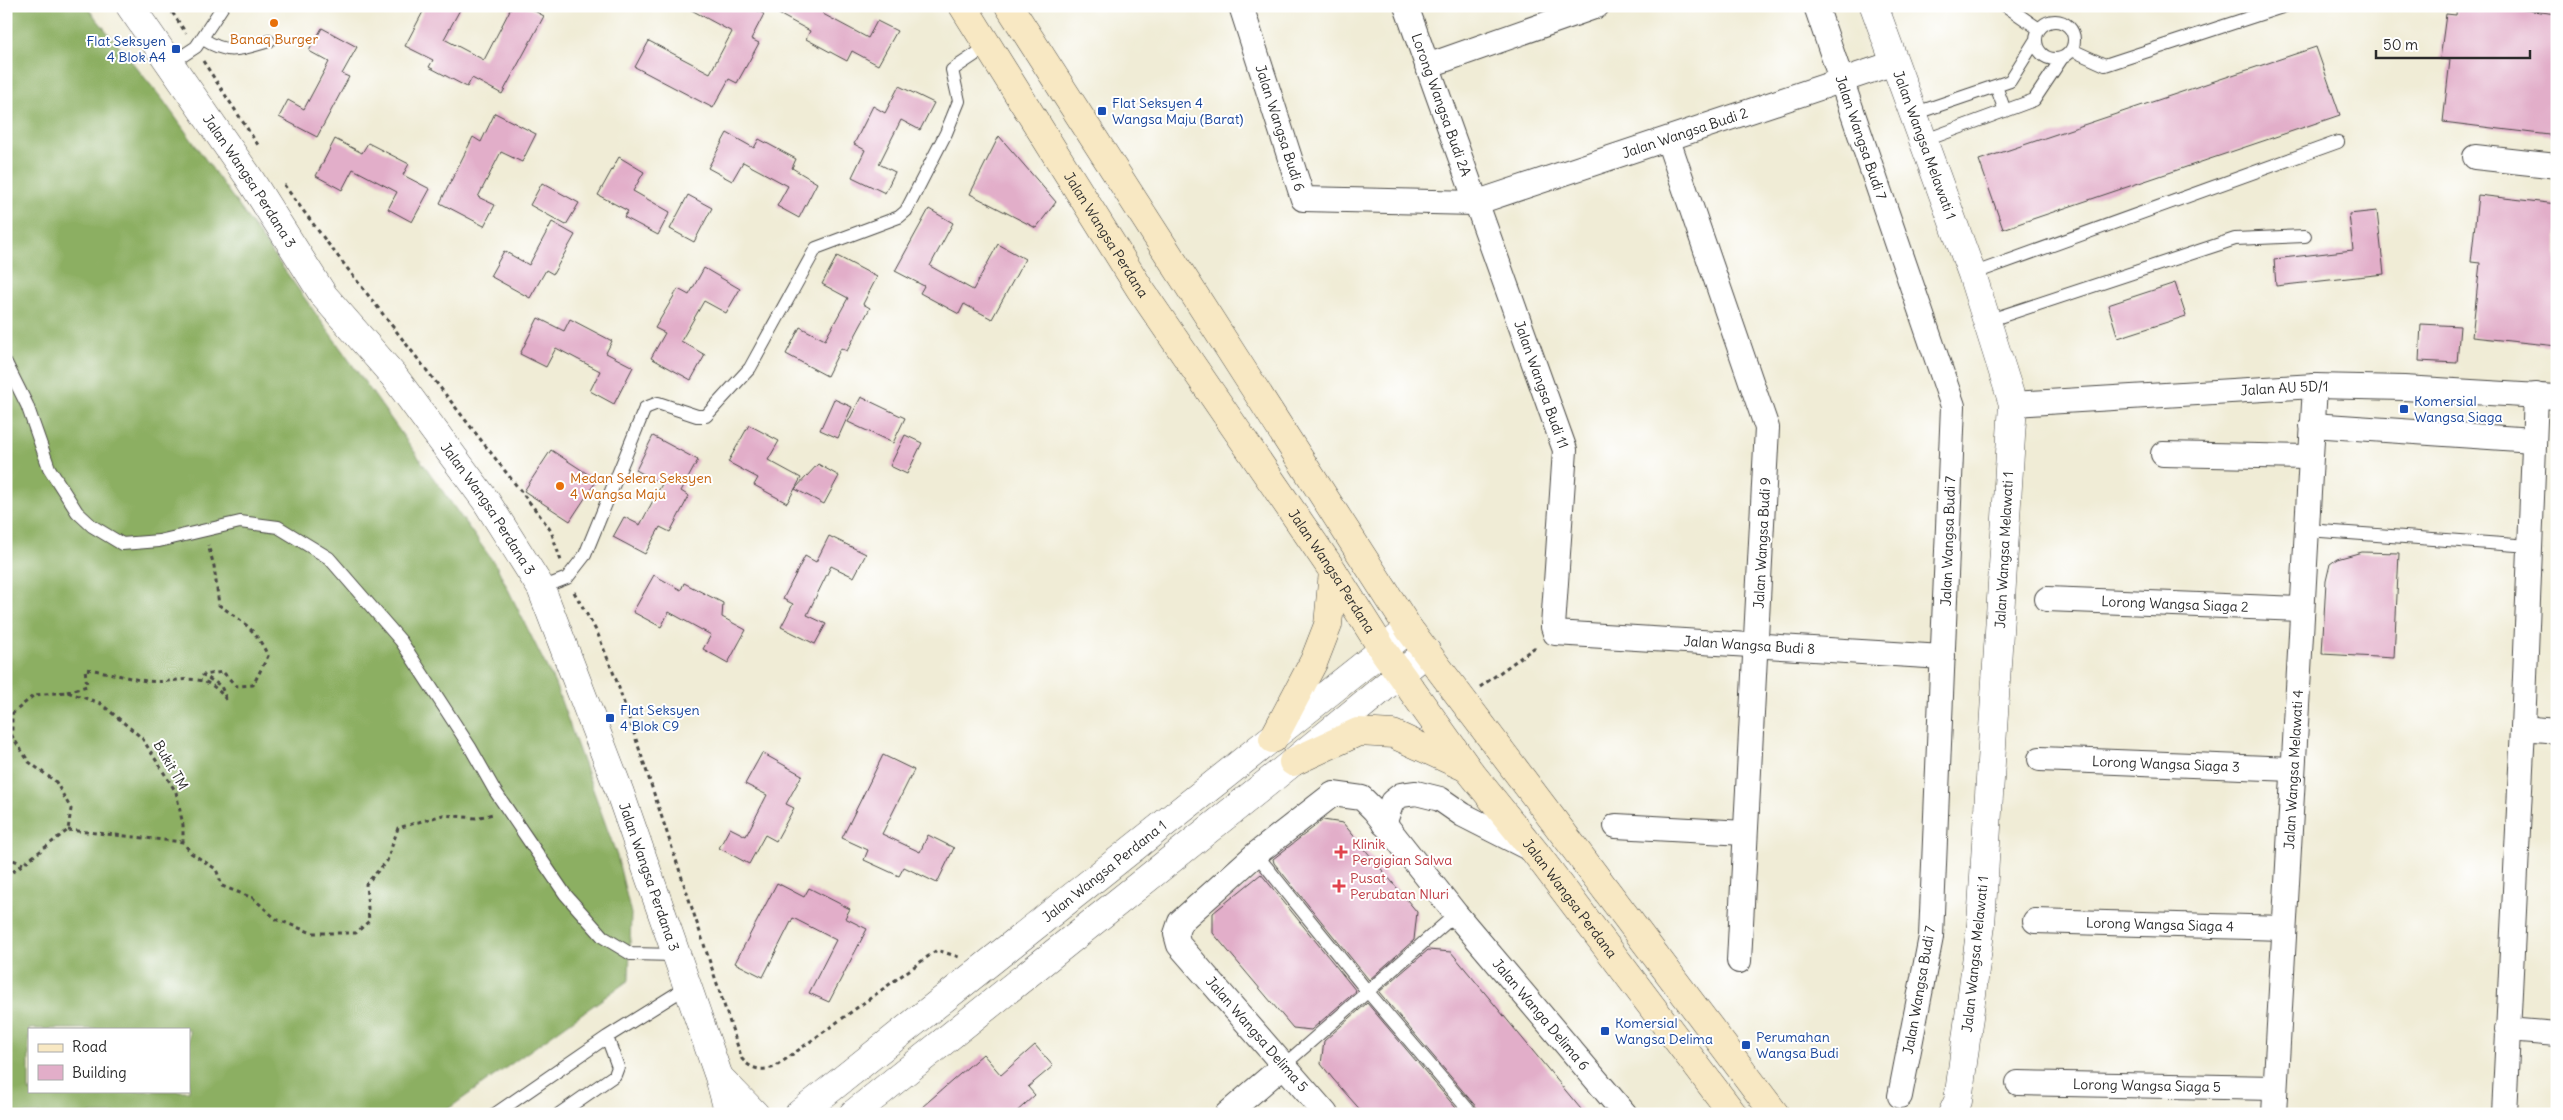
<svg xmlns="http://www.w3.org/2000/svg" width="2563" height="1120" viewBox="0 0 2563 1120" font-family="Delius,sans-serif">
<rect width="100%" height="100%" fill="#fff"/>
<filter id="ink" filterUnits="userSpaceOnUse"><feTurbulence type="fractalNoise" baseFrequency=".02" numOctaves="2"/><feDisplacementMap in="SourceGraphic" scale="10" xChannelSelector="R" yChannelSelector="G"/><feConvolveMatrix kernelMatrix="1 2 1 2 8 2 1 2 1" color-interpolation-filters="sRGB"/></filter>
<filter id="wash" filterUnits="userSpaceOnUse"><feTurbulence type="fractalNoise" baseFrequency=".0096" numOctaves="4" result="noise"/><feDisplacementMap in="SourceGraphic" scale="20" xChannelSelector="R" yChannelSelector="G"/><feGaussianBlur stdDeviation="1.12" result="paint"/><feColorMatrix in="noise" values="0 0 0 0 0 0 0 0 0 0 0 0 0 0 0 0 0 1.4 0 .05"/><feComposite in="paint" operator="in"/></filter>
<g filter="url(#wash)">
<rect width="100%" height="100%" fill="#f0ecd6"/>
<path fill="#8caf62" stroke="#5c6d46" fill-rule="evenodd" d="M6,6H86L163,100L497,567L555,684L617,856L631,914L629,980L441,1114H6ZM29,1029H189V1091H29Z"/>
<g id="blocks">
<path fill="#e2aec9" d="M426,6H462L444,39L484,60L512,6H525L544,16L502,94L472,78L467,87L429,67L433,60L405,46Z
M684,6H749L764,14L751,39L759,43L737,83L729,79L713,108L635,67L649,41L710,73L732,32Z
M764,6H827L823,14L868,38L877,21L897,31L878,65L852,51L847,61L806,39L810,31Z
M2457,6H2493L2557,14V136L2443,122L2450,60L2440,59L2446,14L2456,15Z
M322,28L357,47L342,74L349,77L317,137L279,117L288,100L304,109L329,62L309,51Z
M2316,47L2340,115L2003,229L1979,160Z
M899,86L934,103L920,130L901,120L879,164L895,172L885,193L852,177L865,150L854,144L873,106L885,113Z
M495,113L536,134L522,162L501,152L478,197L495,205L484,226L440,203L473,137L481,142Z
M727,133L754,148L759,139L796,159L792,168L817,183L799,218L777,206L788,186L743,162L732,181L708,168Z
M999,136L1056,202L1036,228L970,194Z
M335,139L362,153L368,143L409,164L403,175L430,189L412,222L388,209L397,192L353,169L342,190L316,176Z
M619,157L644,172L633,191L670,212L658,235L624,217L628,211L598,195Z
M542,183L579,203L566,225L530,205Z
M688,195L712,208L694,242L670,229Z
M2478,195L2557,204V346L2472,337L2480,263L2471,262Z
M929,209L953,223L930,266L973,290L998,244L1025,259L992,319L964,304L959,314L920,293L924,286L895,271Z
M2377,211L2384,274L2276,286L2274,259L2353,250L2349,214Z
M552,222L575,235L553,274L546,270L530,298L490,276L504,251L529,265Z
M837,256L877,277L863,304L870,308L847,351L841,348L827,376L786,354L800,327L825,340L848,298L822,284Z
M704,268L740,289L726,313L704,301L681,341L705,355L691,380L651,358L665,333L655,328L678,289L689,295Z
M2175,283L2186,316L2118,338L2108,305Z
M538,318L564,331L570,319L612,341L606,353L633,367L614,404L590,391L600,371L556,348L546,367L520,354Z
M2421,324L2460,326L2457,363L2419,361Z
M861,397L905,418L893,443L848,422Z
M834,399L852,407L838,438L820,430Z
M749,425L779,441L768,460L801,478L787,503L754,485L758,478L728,462Z
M905,435L922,443L907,474L890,466Z
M653,436L698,460L681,491L689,496L670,532L660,527L645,554L613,537L624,517L640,525L662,484L636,470Z
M551,450L597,480L570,521L524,491Z
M818,464L839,476L824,504L795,489Z
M829,536L866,554L854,577L831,566L807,615L826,624L815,644L781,627L793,604L783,599L805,556L816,562Z
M2362,552L2399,553L2394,658L2322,654L2326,581L2330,564L2337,559Z
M654,575L681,590L684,583L723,603L722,617L746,630L728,663L703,649L711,635L669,612L661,627L633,612Z
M762,753L802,775L786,804L794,808L776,841L765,835L749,864L719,848L730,828L746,836L767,795L745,784Z
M883,755L914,770L882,834L920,852L928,835L954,848L937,883L904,867L899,876L864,860L868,850L842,838Z
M1323,820L1343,823L1417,912L1414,940L1369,980L1274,863L1273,859Z
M1261,874L1356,991L1311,1030L1293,1028L1213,933V913Z
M777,883L804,897L809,888L850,909L845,918L867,929L829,1002L809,993L836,940L793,918L763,977L735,963Z
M1428,950L1451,952L1585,1114H1480L1478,1109L1379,992Z
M1367,1003L1461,1114H1364L1333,1079L1321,1064L1324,1041Z
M1035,1045L1053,1066L1028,1087L1035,1095L1014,1114H914L983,1054L1001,1075Z"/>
</g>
</g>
<g filter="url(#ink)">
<use href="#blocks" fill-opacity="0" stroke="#494845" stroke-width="1"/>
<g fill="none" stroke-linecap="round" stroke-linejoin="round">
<defs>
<path id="service" d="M2006,6L2039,29
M2036 40a19 19 0 1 1 38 0a19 19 0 1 1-38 0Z
M203,39C229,56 241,49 269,41
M2072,50L2105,65L2285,6
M170,64L196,47L223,6
M1996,86L2005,111
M1913,114L2010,81L2035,41
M1923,141L2034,100L2062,58
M1972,274L2338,142
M1987,321L2235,239L2305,236
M6,363L27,405L49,468L77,512L92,526L122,544L159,541L240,522L278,527L329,558L401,641L470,747L495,791L565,894L603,937L631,954L676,955
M2307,530L2530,546
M541,588L567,578L585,555L645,408L658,403L697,416H706L750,368L816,248L899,217L906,211L946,133L959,101L952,70L988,46
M1256,854L1368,992L1472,1114
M1284,1065L1456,914
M495,1114L607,1037L687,987
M559,1114L615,1075L618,1067L607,1037"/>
<g id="minor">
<path id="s1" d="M1241,6L1303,199L1475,203L1894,63"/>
<path id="s2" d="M1406,6L1565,450L1553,627L1555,633L1943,657"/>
<path id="s3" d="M1816,6L1953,406L1931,937L1900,1096"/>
<path d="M1427,66L1597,6"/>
<path d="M1668,140L1767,428L1739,961"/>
<path d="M2475,157L2557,166"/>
<path id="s4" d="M2013,404L2315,386L2404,388L2557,397"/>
<path d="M2312,425L2533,440"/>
<path d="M2163,454L2310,457"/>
<path id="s5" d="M2047,599L2302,609"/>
<path d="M2523,728L2557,731"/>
<path id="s6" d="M2040,759L2293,769"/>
<path d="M1384,824L1392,802L1401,795L1416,793L1440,799L1463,815L1534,851"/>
<path d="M1616,826L1745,833"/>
<path id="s7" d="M2035,921L2284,928"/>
<path d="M2507,1030L2557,1034"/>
<path id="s8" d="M2018,1083L2275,1088"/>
<path d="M1227,1114L1284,1065"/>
<path id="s9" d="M1326,1114L1179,945L1176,934L1180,922L1256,854L1333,794L1362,798L1374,810L1456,914L1625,1114"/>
<path id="s10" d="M2274,1114L2315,386"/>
<path d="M2504,1114L2523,728L2536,395"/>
</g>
<g id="tertiary">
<path id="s11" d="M130,6L248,176L324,296L393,375L486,501L541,588L620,793L719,1077L729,1114"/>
<path id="s12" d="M1874,6L1972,274L2013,404L1981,925L1958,1101L1952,1114"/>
<path d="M720,1078L755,1114"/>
<path id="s13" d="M799,1114L1409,629"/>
<path d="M853,1114L1293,762L1427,652"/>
</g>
<g id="secondary">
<path id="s14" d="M963,6L1140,289L1333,571L1383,650L1468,769L1535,852L1733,1114"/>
<path d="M1009,6L1409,629L1775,1114"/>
<path d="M1273,739L1314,661L1328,625L1333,571"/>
<path d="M1293,762L1358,732L1393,734L1467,768"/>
</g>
</defs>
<use href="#service" stroke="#494845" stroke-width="14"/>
<use href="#minor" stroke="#494845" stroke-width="26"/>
<use href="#tertiary" stroke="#494845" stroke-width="29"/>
<use href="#secondary" stroke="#494845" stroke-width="29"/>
<path stroke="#494845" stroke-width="3" stroke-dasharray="4 4" stroke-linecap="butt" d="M168,6L186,33
M203,61L260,148
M284,185L326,241L544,521L551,531L561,561
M574,592L597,632L617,682L742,1059C752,1070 761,1071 775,1067L937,950L959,957
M1480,687L1538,645
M67,692L87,686L85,669C106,671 126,678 146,681C180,685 203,666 227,701L221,686L203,675L223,672L236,686L253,685L268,656C255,628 243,622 219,605L214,566L208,545
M68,830L183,842
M6,857L23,864
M6,877L68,830L71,809L56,782L29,762L12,736V714L34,695L67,692L100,703L142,738L176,792L183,825V842L191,853L216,869L222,886L253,898L276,919L312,933H356L369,921L366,884L387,861L398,828L443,815L476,818L493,814"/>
<use href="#service" stroke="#fff" stroke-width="12"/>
<use href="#minor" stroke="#fff" stroke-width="24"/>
<use href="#tertiary" stroke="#fff" stroke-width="28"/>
<use href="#secondary" stroke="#f8e8c3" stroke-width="28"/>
</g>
</g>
<g fill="#e8710a" stroke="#fff" stroke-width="2">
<circle cx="274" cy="23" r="5"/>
<circle cx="560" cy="486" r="5"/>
</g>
<g fill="#1a4fb4" stroke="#fff" stroke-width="2">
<rect x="171" y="44" width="10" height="10" rx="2.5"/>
<rect x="1097" y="106" width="10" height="10" rx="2.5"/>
<rect x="2399" y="404" width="10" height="10" rx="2.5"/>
<rect x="605" y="713" width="10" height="10" rx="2.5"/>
<rect x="1600" y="1026" width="10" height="10" rx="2.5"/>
<rect x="1741" y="1040" width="10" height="10" rx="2.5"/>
</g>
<g fill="#e0444e" stroke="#fff" stroke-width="2">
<path d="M1338.5 844.5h5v5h5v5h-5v5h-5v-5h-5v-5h5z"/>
<path d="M1336.5 878.5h5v5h5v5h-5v5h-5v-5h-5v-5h5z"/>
</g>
<g text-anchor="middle" stroke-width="4" stroke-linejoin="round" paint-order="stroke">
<g font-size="14" fill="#c56008" stroke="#fff">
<text x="274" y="44">Banaq Burger</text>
<text x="570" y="483" text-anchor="start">Medan Selera Seksyen<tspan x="570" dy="16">4 Wangsa Maju</tspan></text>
</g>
<g font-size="14" fill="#164399" stroke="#fff" text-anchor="start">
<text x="166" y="46" text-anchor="end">Flat Seksyen<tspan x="166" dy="16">4 Blok A4</tspan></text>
<text x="1112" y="108">Flat Seksyen 4<tspan x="1112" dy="16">Wangsa Maju (Barat)</tspan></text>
<text x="2414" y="406">Komersial<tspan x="2414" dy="16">Wangsa Siaga</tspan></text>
<text x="620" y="715">Flat Seksyen<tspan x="620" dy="16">4 Blok C9</tspan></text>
<text x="1615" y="1028">Komersial<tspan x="1615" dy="16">Wangsa Delima</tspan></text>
<text x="1756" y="1042">Perumahan<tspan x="1756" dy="16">Wangsa Budi</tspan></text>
</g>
<g font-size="14" fill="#2b2b2b" stroke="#fff">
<text dy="5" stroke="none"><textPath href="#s2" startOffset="105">Lorong Wangsa Budi 2A</textPath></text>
<text dy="5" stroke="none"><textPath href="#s1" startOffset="128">Jalan Wangsa Budi 6</textPath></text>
<text dy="5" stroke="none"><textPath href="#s1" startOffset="596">Jalan Wangsa Budi 2</textPath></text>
<text dy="5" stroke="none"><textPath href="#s3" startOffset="139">Jalan Wangsa Budi 7</textPath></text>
<text dy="5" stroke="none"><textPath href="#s12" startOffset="148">Jalan Wangsa Melawati 1</textPath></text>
<text dy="5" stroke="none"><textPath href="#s11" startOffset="212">Jalan Wangsa Perdana 3</textPath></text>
<text dy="5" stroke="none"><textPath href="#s14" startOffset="270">Jalan Wangsa Perdana</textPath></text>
<text dy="5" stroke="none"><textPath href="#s2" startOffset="402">Jalan Wangsa Budi 11</textPath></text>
<text dy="5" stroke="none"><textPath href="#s4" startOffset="272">Jalan AU 5D/1</textPath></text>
<text dy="5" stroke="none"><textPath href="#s11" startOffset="618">Jalan Wangsa Perdana 3</textPath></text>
<text transform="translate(1948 541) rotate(-88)" y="5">Jalan Wangsa Budi 7</text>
<text transform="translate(1762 543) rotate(-87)" y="5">Jalan Wangsa Budi 9</text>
<text transform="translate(2004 550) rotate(-87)" y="5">Jalan Wangsa Melawati 1</text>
<text dy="5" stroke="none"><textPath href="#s14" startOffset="675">Jalan Wangsa Perdana</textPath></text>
<text dy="5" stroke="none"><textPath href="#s5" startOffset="128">Lorong Wangsa Siaga 2</textPath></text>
<text dy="5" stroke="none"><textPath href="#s2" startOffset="850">Jalan Wangsa Budi 8</textPath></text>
<text dy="5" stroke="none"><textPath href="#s6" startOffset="126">Lorong Wangsa Siaga 3</textPath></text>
<text transform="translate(171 765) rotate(60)" y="5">Bukit TM</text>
<text dy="5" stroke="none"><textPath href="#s10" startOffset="345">Jalan Wangsa Melawati 4</textPath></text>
<text dy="5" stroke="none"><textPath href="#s13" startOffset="390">Jalan Wangsa Perdana 1</textPath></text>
<text dy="5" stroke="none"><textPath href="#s11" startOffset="1022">Jalan Wangsa Perdana 3</textPath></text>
<text dy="5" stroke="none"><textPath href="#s14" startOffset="1080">Jalan Wangsa Perdana</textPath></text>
<text dy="5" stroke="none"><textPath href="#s7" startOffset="125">Lorong Wangsa Siaga 4</textPath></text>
<text transform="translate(1975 954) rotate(-84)" y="5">Jalan Wangsa Melawati 1</text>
<text transform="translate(1919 990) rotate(-80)" y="5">Jalan Wangsa Budi 7</text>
<text dy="5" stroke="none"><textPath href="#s9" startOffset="758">Jalan Wanga Delima 6</textPath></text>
<text transform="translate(1257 1034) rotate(49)" y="5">Jalan Wangsa Delima 5</text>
<text dy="5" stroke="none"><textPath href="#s8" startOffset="129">Lorong Wangsa Siaga 5</textPath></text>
</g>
<g font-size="14" fill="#be3a42" stroke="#fff" text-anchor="start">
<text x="1352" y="849">Klinik<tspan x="1352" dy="16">Pergigian Salwa</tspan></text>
<text x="1350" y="883">Pusat<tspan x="1350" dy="16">Perubatan Nluri</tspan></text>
</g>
</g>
<rect width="2563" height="1120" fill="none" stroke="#fff" stroke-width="25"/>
<rect x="28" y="1028" width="162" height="65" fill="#ffffff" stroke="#aaaaaa"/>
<rect x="38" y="1044" width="25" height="8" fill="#f8e8c3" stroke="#aaaaaa"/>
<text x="72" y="1052" font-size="15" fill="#2b2b2b">Road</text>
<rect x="38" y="1065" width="25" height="15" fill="#e2aec9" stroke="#aaaaaa"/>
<text x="72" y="1078" font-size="15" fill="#2b2b2b">Building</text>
<path d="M2376 50v8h154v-8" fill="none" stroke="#2b2b2b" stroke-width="2.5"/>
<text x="2383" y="50" font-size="15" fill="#2b2b2b" stroke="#ffffff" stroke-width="4" paint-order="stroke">50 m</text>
</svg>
